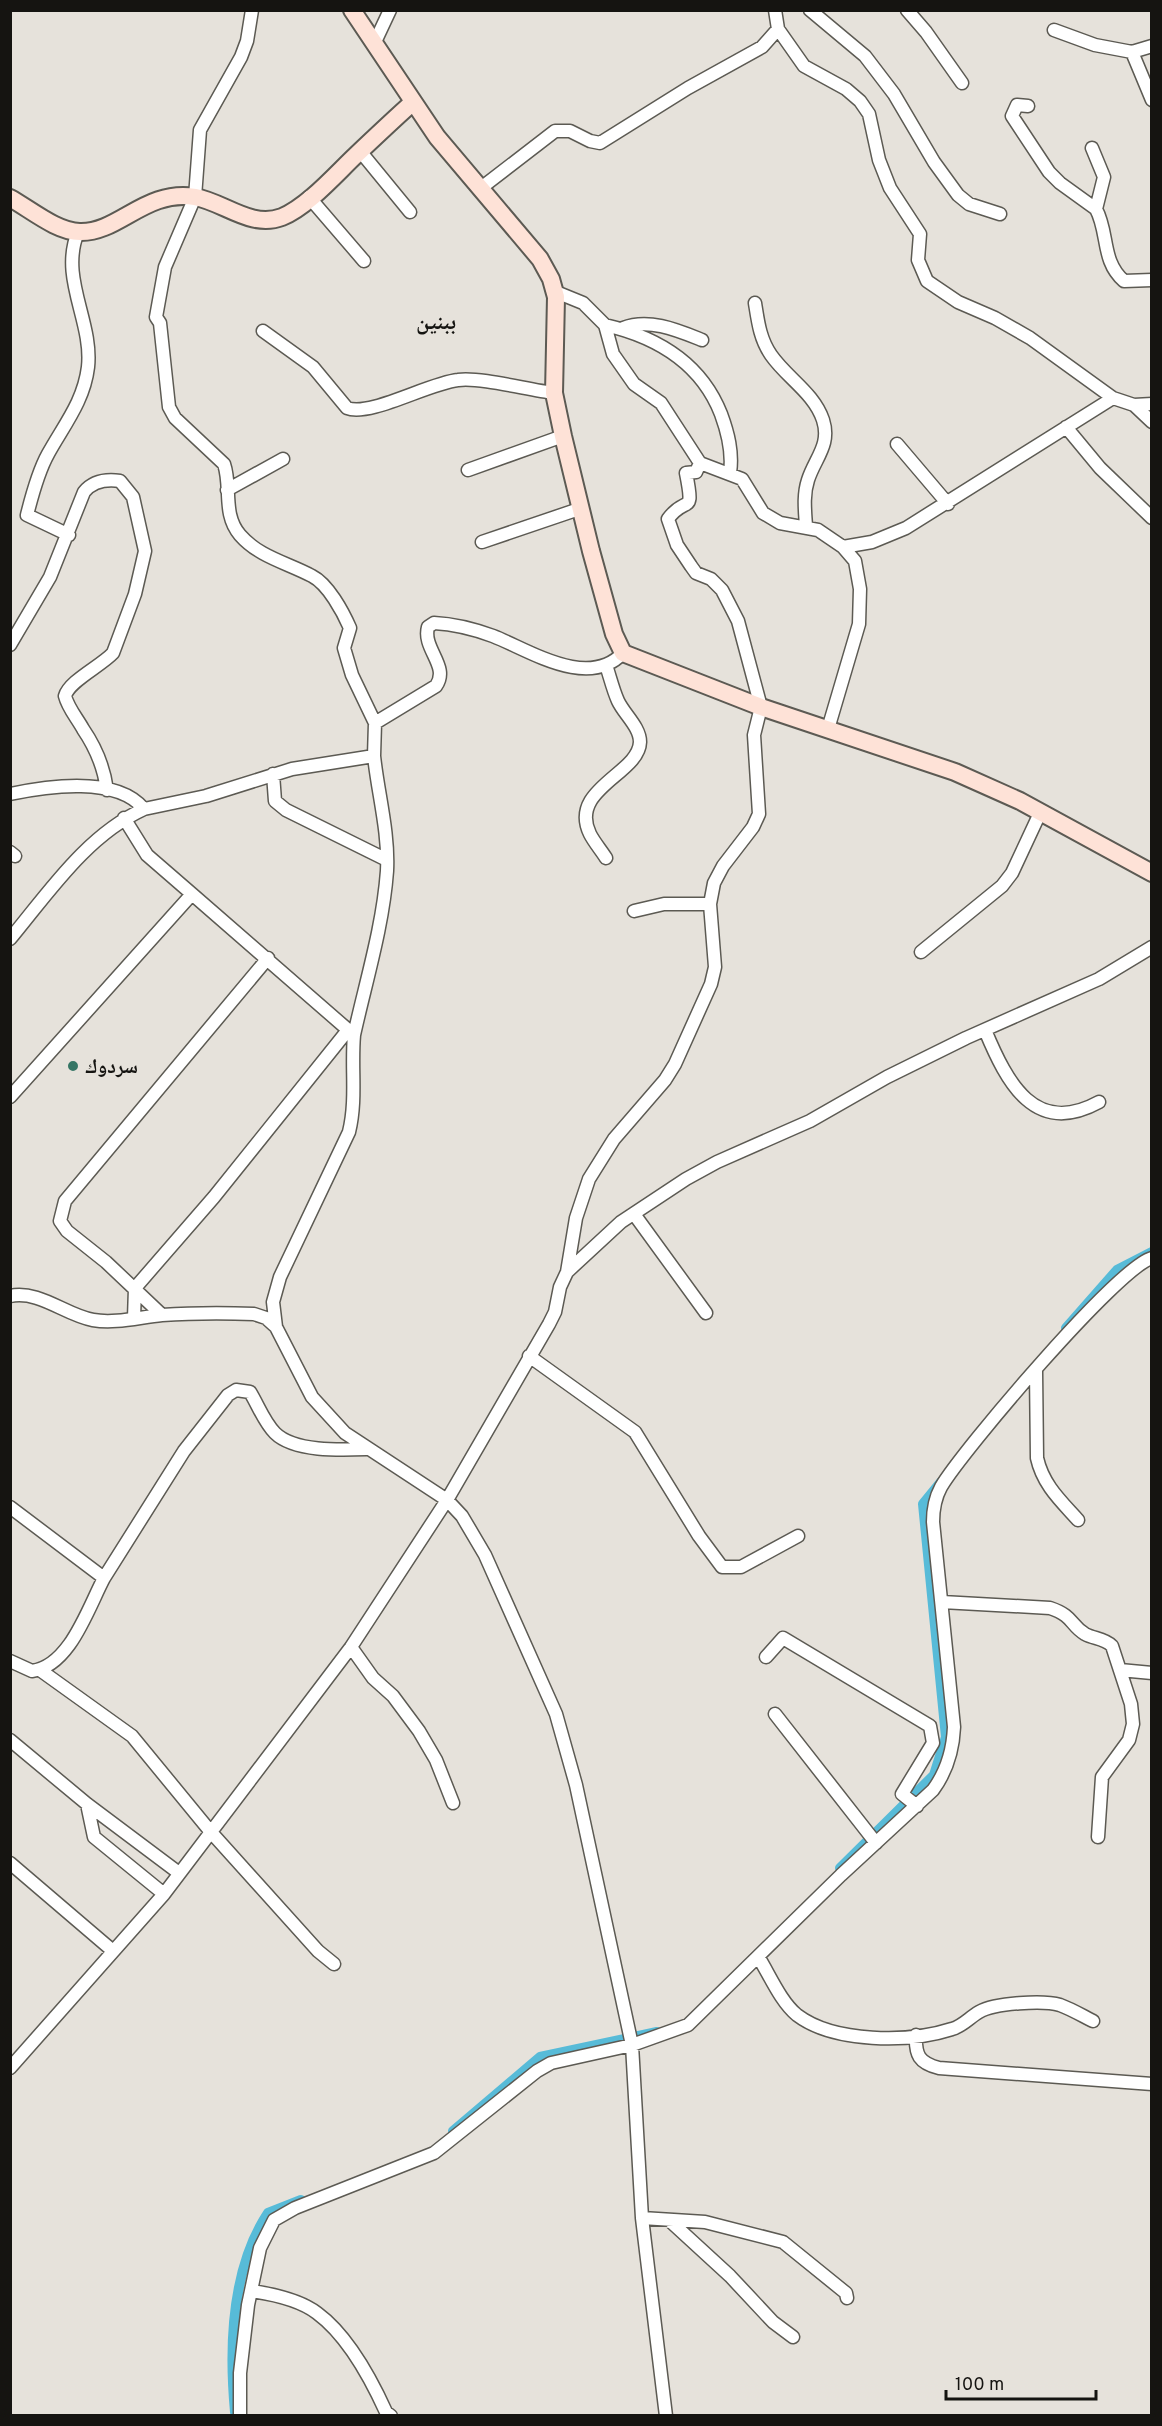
<svg xmlns="http://www.w3.org/2000/svg" width="1162" height="2426" viewBox="0 0 1162 2426" font-family="Overpass,'Noto Naskh Arabic',sans-serif">
<rect width="100%" height="100%" fill="#e6e2db"/>
<g fill="none" stroke-linecap="round" stroke-linejoin="round">
<path stroke="#57bbd8" stroke-width="10" d="M1066,1328L1117,1270L1152,1252
M840,1868L934,1775L946,1737L923,1504L941,1482
M453,2131L540,2057L657,2032
M235,2412C229,2347 231,2269 268,2213L301,2200"/>
<defs>
<path id="street" d="M252,10L247,41L241,57L200,130L195,197L165,267L156,317L160,323L169,407L175,418L224,464C232,487 222,514 240,535C259,557 288,563 312,576C328,584 343,612 350,628L344,648L352,675L375,723
M810,10L865,56L894,94L934,162L958,195L969,204L1000,214
M907,10L926,32L962,83
M778,29L804,66L846,89L860,101L869,114L879,160L890,188L920,234L918,260L927,281L958,302L995,318L1030,338L1113,398
M1054,30L1095,45L1132,52
M375,42L390,10
M1152,46L1132,52L1152,100
M1028,106L1017,105L1012,116L1049,172L1060,183L1096,209
M1092,148L1104,177L1096,209C1109,233 1101,261 1124,281L1152,280
M360,151L410,212
M481,188L555,131H570L590,141L600,143L688,88L762,47L778,29L775,10
M309,197L364,261
M556,292L583,303L605,325L613,354L634,384L661,403L700,463L742,479L763,513L780,523L818,530L843,547L855,561L860,589L859,624L828,729
M755,303C758,322 760,339 771,355C787,378 814,393 823,420C831,445 815,458 808,480C803,495 805,511 806,526
M605,325C657,337 701,363 721,414C728,433 733,452 730,473
M623,328C649,318 677,330 702,340
M263,331L313,367L347,408C370,417 429,383 458,380C481,377 528,390 554,393
M1152,404L1134,405L1152,422
M1066,427L1100,468L1152,518
M897,444L948,504
M468,470L563,436
M227,490L283,459
M69,535L27,515C32,495 38,472 48,454C64,425 84,401 88,367C93,321 59,278 78,232
M482,542L582,508
M843,547L872,542L906,528L1113,398L1134,405
M10,645L50,577L84,492C93,481 106,479 120,481L133,497L145,551L135,594L113,653C101,666 69,681 65,696C68,708 77,718 83,729C96,748 104,767 107,790
M273,774L275,801L286,810L387,860
M10,794C48,786 117,776 144,809C87,835 49,892 10,939
M144,809L206,796L292,769L374,756L375,723L436,686C450,666 422,649 428,627L434,623C454,624 474,629 493,636C529,650 588,690 623,653
M124,818L147,855L192,894
M10,852L15,856
M606,858C601,850 594,842 590,834C568,789 639,774 640,742C640,727 624,714 618,701C613,690 610,677 606,665
M634,911L664,904H710
M921,952L1002,886L1012,873L1040,813
M985,1030C1007,1083 1035,1137 1099,1102
M354,1035C366,981 383,926 387,871C389,832 378,794 374,756
M10,1097L192,894L354,1035C351,1068 357,1099 349,1132L280,1277L273,1302L276,1327L312,1397L345,1433L447,1500L462,1516L485,1555L556,1714L576,1785L632,2045L642,2218L666,2416
M634,1214L706,1313
M567,1272L576,1218L589,1179L614,1139L665,1080L675,1064L711,984L715,967L710,904L714,883L723,866L753,827L759,814L754,735L761,707L738,621L722,590L711,579L696,573L691,566L677,545L668,519C686,494 695,518 686,473L696,472L700,463
M10,1296C40,1290 65,1315 93,1320C115,1324 140,1317 162,1315C193,1313 223,1313 254,1314L266,1318L276,1327
M162,1315L106,1262L67,1231L60,1221L65,1201L268,958
M134,1318L135,1288L214,1197L348,1030
M529,1356L635,1432L699,1536L722,1567H741L798,1536
M1036,1371L1037,1458C1043,1485 1061,1501 1078,1520
M10,1507L104,1578L184,1451L228,1395L236,1390L250,1392C258,1405 264,1422 275,1433C294,1452 341,1450 367,1449
M942,1602L1050,1608C1074,1616 1070,1625 1085,1634C1094,1639 1104,1638 1112,1646L1131,1704L1133,1724L1129,1740L1102,1777L1098,1837
M351,1647L373,1678L393,1696L419,1731L436,1760L453,1803
M766,1657L783,1638L930,1726L933,1743L902,1794L917,1806
M10,1661L32,1671C70,1666 88,1608 104,1578
M40,1670L132,1736L210,1831L318,1951L334,1964
M1120,1670L1152,1673
M775,1714L876,1843
M10,1740L87,1804L179,1873
M87,1804L94,1837L164,1894
M10,1863L113,1951
M759,1958C770,1976 781,2002 797,2015C834,2043 909,2043 952,2029C963,2026 970,2017 979,2012C995,2003 1043,2000 1060,2005C1071,2009 1083,2016 1093,2021
M916,2035C915,2055 919,2063 939,2068L1152,2084
M10,2068L164,1894L351,1647L447,1500L549,1324L555,1312L560,1287L567,1272L621,1222L686,1179L717,1162L810,1121L887,1077L966,1038L1099,979L1152,947
M642,2218L705,2222L783,2242L846,2293L847,2298
M669,2220L730,2276L773,2322L793,2337
M251,2291C272,2294 300,2300 317,2313C347,2335 371,2379 386,2412L391,2416
M240,2416V2373L248,2305L260,2248L274,2220L295,2208L434,2153L537,2071L551,2063L632,2045L688,2025L841,1875L933,1790C947,1771 953,1750 954,1727L933,1522C933,1510 935,1498 941,1487C962,1451 1118,1267 1152,1258"/>
<path id="secondary" d="M352,10L437,137L540,259L551,279L556,297L554,393L563,436L591,551L614,634L623,653L761,707L955,772L1020,801L1152,873
M10,198C30,209 57,232 80,232C119,233 145,189 195,197C224,202 251,229 282,217C307,207 336,174 355,156C374,138 393,120 412,103"/>
</defs>
<use href="#street" stroke="#5c5a53" stroke-width="15"/>
<use href="#secondary" stroke="#5c5a53" stroke-width="20"/>
<use href="#street" stroke="#fff" stroke-width="12"/>
<use href="#secondary" stroke="#fee2d7" stroke-width="16"/>
</g>
<circle fill="#367665" stroke="#e6e2db" stroke-width="2" cx="73" cy="1066" r="6"/>
<g text-anchor="middle" stroke-width="4.5" stroke-linejoin="round" paint-order="stroke">
<g font-size="20" font-weight="bold" fill="#151411" stroke="#e6e2db" text-anchor="start">
<text x="85" y="1073">سردوك</text>
</g>
<g font-size="22" font-weight="bold" fill="#151411" stroke="#e6e2db">
<text x="436" y="329">ببنين</text>
</g>
</g>
<rect width="1162" height="2426" fill="none" stroke="#151411" stroke-width="24"/>
<path d="M946 2390v9h150v-9" fill="none" stroke="#151411" stroke-width="3"/>
<text x="955" y="2390" font-size="18" fill="#151411" stroke="#e6e2db" stroke-width="4.5" paint-order="stroke">100 m</text>
</svg>
